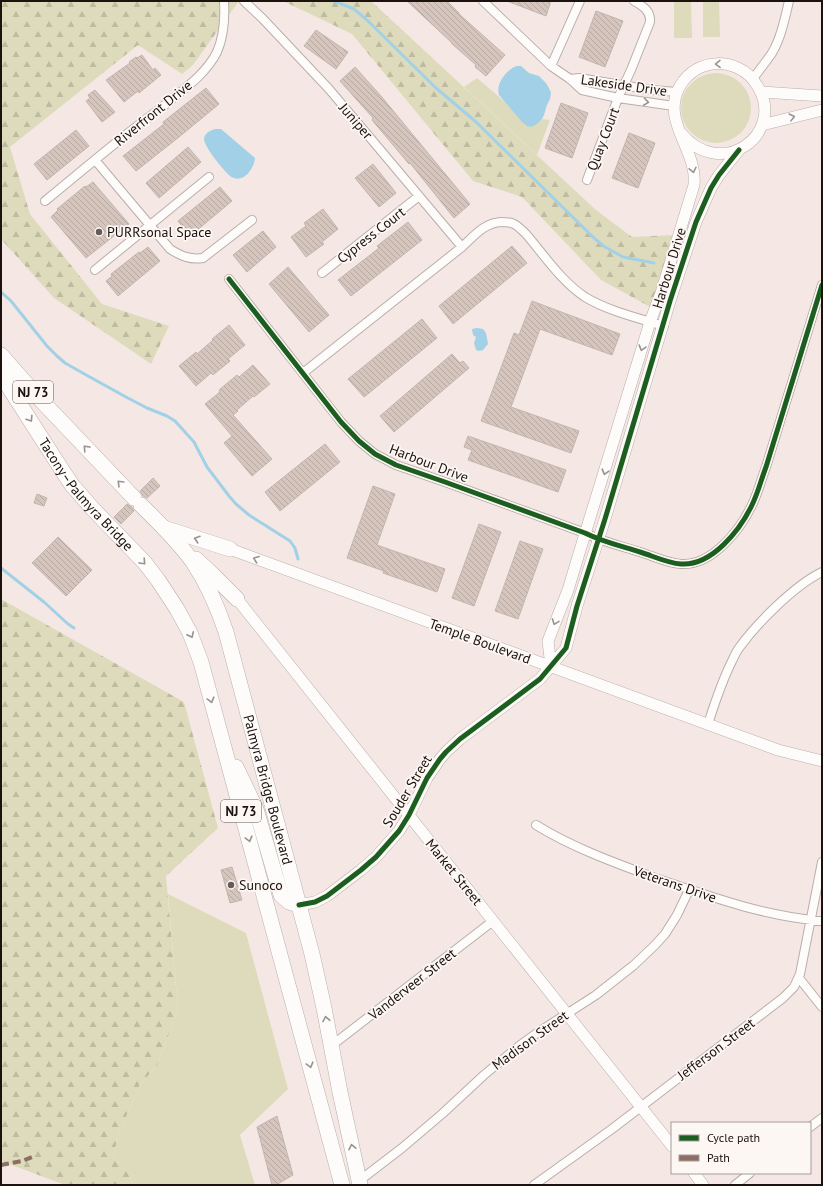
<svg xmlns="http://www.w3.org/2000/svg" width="823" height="1186" viewBox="0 0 823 1186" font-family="'PT Sans',sans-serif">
<defs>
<pattern id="forest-firs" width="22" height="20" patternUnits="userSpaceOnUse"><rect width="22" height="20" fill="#dedbbc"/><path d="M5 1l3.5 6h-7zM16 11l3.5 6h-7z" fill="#bebba0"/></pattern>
<pattern id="building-back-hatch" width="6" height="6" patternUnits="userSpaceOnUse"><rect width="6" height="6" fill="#d6c5bd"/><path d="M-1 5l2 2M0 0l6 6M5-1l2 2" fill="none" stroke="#b7a8a1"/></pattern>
</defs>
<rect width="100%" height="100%" fill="#f5e8e4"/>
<path fill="#dedbbc" d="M674,1H691L692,38H674Z
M703,1H719L720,37H703Z
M681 108a35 35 0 1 1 70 0a35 35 0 1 1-70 0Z
M477,78L505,102L521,121L528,126L537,124L542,119L550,120L537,155L464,87Z
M168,894L246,933L288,1089L240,1135L255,1185H134L125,1168L113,1157L119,1133L140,1084L157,1066L178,1009Z"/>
<path fill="url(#forest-firs)" d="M1,1H239L193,65L182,74L138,45L10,147L30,214L102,304L169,326L151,364L54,298L1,239Z
M283,1H371L596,210L632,237L674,235L652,308L601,280L522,197L473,181L352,34Z
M1,599L184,702L218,828L166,876L178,1009L157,1066L140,1084L119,1133L113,1157L125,1168L134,1185H65L1,1161Z"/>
<path fill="#a2d0e6" d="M517,66H521L529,73L539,76L546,83L549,88L551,93L550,99L547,105L544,115L542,119L537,124L531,127L527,126L521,121L499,95C495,84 507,69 517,66Z
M215,129H221L255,158C254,169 243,185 230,176C224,171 203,146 204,138C205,133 211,130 215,129Z
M477,328L483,329L486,333L488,344L483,350L479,351L476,350L474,343L476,337L473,335L472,329Z"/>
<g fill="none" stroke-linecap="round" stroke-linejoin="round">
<path stroke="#a2d0e6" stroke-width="3" d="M334,1L354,9L368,21L436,88L475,121L595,239L605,247L623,257L654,263
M1,292L11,301L47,346L57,356L65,363L88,376L126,397L147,408L167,416L175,421L194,442L207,467L229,496L236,504L249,515L290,541L295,548L298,559
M1,568L44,602L68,624L74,628"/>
</g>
<path fill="url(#building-back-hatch)" stroke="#c0b6b1" d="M407,1H447L459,13V14L505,55L486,76L475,67L476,65L451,43H452Z
M507,1H550V4L546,16Z
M596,11L623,21L605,67L579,57Z
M316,30L348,52L336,69L304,46Z
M142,55L153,70L155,68L161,75L139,93L138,91L124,102L106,80L130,63L129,62L136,57L137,58Z
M355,67L381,96L470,204L454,218L410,163L409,164L372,120L373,118L340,81Z
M206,88L219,104L179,137L136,171L123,156L164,124L163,122Z
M95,90L115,112L102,122L86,101L90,98L88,95Z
M561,103L588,113L572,158L545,148Z
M76,130L89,146L47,180L34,164Z
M629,133L655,143L638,188L612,178Z
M188,147L201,162L159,198L146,183Z
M373,164L396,193L379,207L355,178Z
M93,182L129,224L86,258L51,217L58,210L57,209L85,186L86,187Z
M220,187L232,201L190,236L178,221Z
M323,209L338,229L322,242L324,244L306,257L291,237L306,226L304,223Z
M408,222L422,240L351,296L338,280L379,248L377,246Z
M263,231L276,247L247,272L233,255Z
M512,246L527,263L453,324L439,306Z
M148,247L160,261L118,296L106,281L112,276L111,274L139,252L140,253Z
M288,267L329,315L309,332L269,284Z
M532,301L620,334L612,355L540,329L511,407L579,431L571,453L481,421L514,333L519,335Z
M422,319L437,338L364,397L348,379Z
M229,325L245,345L228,359L230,361L213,375L211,373L196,386L179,366L196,352L197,354L213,340L212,339Z
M452,354L460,363L463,361L469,368L394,432L380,416Z
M253,365L270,384L254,397L253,396L237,410L238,411L233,415L272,459L252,476L224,443L232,436L205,404L220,392L219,390L237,375L239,377Z
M468,436L566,470L558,492L468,460L472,450L464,447Z
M325,444L340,462L280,511L265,492Z
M153,478L160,486L147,498L143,496L140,491Z
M373,486L395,494L377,545L445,569L437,592L383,573L384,571L347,558Z
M37,494L47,498L44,506L34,503Z
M127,504L132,507L134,511L121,524L114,517Z
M479,524L501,532L474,606L452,598Z
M58,537L92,570L66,596L32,563Z
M520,541L543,549L518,619L495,611Z
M232,867L242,900L230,903L221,870Z
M277,1116L293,1175L276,1185H272L257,1127Z"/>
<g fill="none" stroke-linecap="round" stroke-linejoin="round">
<defs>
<path id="street" d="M244,1L263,19L329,89L462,247
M483,1L551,66L570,79L582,90L618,98L674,106
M551,66L580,1
M570,79L579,78L652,90L677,92
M753,79C759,70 766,62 772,53C781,38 785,18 789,1
M95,160L170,249C181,256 190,260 203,258L252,220
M587,180L618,98L631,70L650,22C651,11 643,6 634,1
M45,201C72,179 99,156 127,134C140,124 153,114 166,104C184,89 206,74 217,52C224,36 225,18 224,1
M95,270L209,177
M322,273L419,196
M229,279L341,422L359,441L375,454L396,465L445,482L585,533C603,542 621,546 640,552C653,556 667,563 681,564C712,566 740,530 752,505C758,493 761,480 766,467L822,285
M303,373L462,247C474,236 484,223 501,222C505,222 510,222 514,224C518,226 522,230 526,234C544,255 561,281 585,297C608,311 638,318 664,326
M708,724C715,702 722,681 732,661C734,657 736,652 739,648C757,623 795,585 822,572
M536,825C575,849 618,864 661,880C714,898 765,916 822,921
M799,978L822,1007
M331,1046L493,921
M810,1127L822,1118
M359,1181L402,1148L442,1114L484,1075L519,1046L537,1033L596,995L634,965L655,945L665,934L677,915L689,890
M534,1185L612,1129L783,998L794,987L800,974L822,862
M735,1185L750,1173"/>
<path id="secondary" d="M761,92L822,96
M762,125L822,110
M230,549L778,750L822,761
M237,599L672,1146
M551,666L548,641L568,590L577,560L650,322L661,293L694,185C698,150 660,121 680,86C684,79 690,73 697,69C710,62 725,62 738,68C747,72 753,78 758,87C786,134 721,182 681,133
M299,905L315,902L327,896L361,870L376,857L399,831L409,815L427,778L440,759L446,752L460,739L540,679L566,648L577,606L605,519L670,301L696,222L711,188L719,175L739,150
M694,1173L703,1185"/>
<g id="highway">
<path d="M1,355L37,396L134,498"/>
<path id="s1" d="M1,375L62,470L72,485L92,508L145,563L158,580L177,609L190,633L201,662L342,1185"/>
<path id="s2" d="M141,505C159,523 178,541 193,562C207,583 218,608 226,632L312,954L324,1008L340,1092L360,1185"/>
<path d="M164,528L230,549"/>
<path d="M196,559L212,574L237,599"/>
<path d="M236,767L256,809L281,895L289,902L299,905"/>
</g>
</defs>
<use href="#street" stroke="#b8aeaa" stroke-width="10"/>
<use href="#secondary" stroke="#b8aeaa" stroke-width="12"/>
<use href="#highway" stroke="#b8aeaa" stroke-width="16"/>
<use href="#street" stroke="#fefcfb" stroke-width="8"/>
<use href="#secondary" stroke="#fefcfb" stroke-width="11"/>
<use href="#highway" stroke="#fefcfb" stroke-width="15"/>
<path stroke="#8d6e63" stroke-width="4" stroke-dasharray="8 4" stroke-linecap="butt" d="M1,1165L22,1161L32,1157"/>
<defs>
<path id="cycleway" d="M229,279L341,422L359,441L375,454L396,465L445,482L585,533C603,542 621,546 640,552C653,556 667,563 681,564C712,566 740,530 752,505C758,493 761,480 766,467L822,285
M299,905L315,902L327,896L361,870L376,857L399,831L409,815L427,778L440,759L446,752L460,739L540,679L566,648L577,606L605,519L670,301L696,222L711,188L719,175L739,150"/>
</defs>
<use href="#cycleway" stroke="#fdf7f4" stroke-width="8"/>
<use href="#cycleway" stroke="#1b5e20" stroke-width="5"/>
</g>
<defs><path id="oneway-chevron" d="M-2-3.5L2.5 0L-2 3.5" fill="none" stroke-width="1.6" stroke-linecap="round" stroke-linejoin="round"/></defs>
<g stroke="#989290">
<use href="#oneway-chevron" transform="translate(718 64) rotate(179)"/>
<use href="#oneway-chevron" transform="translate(646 102) rotate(8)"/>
<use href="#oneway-chevron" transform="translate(792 117) rotate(-14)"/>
<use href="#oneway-chevron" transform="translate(693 170) rotate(77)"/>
<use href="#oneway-chevron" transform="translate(642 348) rotate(106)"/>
<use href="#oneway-chevron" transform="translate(30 419) rotate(57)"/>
<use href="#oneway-chevron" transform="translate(86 448) rotate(-133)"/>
<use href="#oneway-chevron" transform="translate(605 472) rotate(106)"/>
<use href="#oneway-chevron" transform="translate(120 483) rotate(-135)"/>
<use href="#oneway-chevron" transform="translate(197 539) rotate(-162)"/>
<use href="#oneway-chevron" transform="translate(256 559) rotate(-160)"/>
<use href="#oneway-chevron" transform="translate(143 562) rotate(47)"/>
<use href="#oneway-chevron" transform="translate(555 622) rotate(110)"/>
<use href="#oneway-chevron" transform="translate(191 635) rotate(65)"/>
<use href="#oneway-chevron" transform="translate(211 700) rotate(75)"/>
<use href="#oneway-chevron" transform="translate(249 839) rotate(75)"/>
<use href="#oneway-chevron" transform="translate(326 1019) rotate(-101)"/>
<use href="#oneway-chevron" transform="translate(310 1065) rotate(75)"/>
<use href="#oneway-chevron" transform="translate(352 1147) rotate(-102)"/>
</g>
<g fill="#675c58" stroke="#fdf7f4" stroke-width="1.5">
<circle cx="99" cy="232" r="4"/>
<circle cx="231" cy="885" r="4"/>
</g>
<g text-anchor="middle" stroke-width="3.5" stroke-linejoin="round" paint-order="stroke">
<g fill="#fdf7f4" stroke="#5f5652" stroke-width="1">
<rect x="13" y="381" width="40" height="22" rx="3"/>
<rect x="221" y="800" width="40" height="22" rx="3"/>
</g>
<g font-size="13" font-weight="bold" fill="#1b110d">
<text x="33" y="397">NJ 73</text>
<text x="241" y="816">NJ 73</text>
</g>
<g font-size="14" fill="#1b110d" stroke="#fdf7f4">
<text transform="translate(624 85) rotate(8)" y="5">Lakeside Drive</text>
<text transform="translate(153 113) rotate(-39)" y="5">Riverfront Drive</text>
<text transform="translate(356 121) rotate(49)" y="5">Juniper</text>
<text transform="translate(603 139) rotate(-69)" y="5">Quay Court</text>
<text transform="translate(371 235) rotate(-38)" y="5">Cypress Court</text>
<text transform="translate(669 268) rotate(-73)" y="5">Harbour Drive</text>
<text transform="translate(429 463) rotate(21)" y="5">Harbour Drive</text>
<text dy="5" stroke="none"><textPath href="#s1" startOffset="147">Tacony–Palmyra Bridge</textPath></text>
<text transform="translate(480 641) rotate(20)" y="5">Temple Boulevard</text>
<text dy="5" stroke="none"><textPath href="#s2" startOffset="318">Palmyra Bridge Boulevard</textPath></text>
<text transform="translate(407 791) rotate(-59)" y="5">Souder Street</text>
<text transform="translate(454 872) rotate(51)" y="5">Market Street</text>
<text transform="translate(675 884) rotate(19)" y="5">Veterans Drive</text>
<text transform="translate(412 984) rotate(-38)" y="5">Vanderveer Street</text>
<text transform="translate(530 1040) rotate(-36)" y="5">Madison Street</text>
<text transform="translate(716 1049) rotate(-37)" y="5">Jefferson Street</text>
</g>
<g font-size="14" fill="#1b110d" stroke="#fdf7f4" text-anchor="start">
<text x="107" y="237">PURRsonal Space</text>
<text x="239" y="890">Sunoco</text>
</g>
</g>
<rect width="823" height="1186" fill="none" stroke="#1b110d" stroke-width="4"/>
<rect x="671" y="1122" width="140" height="52" fill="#fdf7f4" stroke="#a39b98"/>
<rect x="679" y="1135" width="20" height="6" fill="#1b5e20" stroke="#a39b98"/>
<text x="707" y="1142" font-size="12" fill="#1b110d">Cycle path</text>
<rect x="679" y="1155" width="20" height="6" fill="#8d6e63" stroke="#a39b98"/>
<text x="707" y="1162" font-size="12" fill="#1b110d">Path</text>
</svg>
